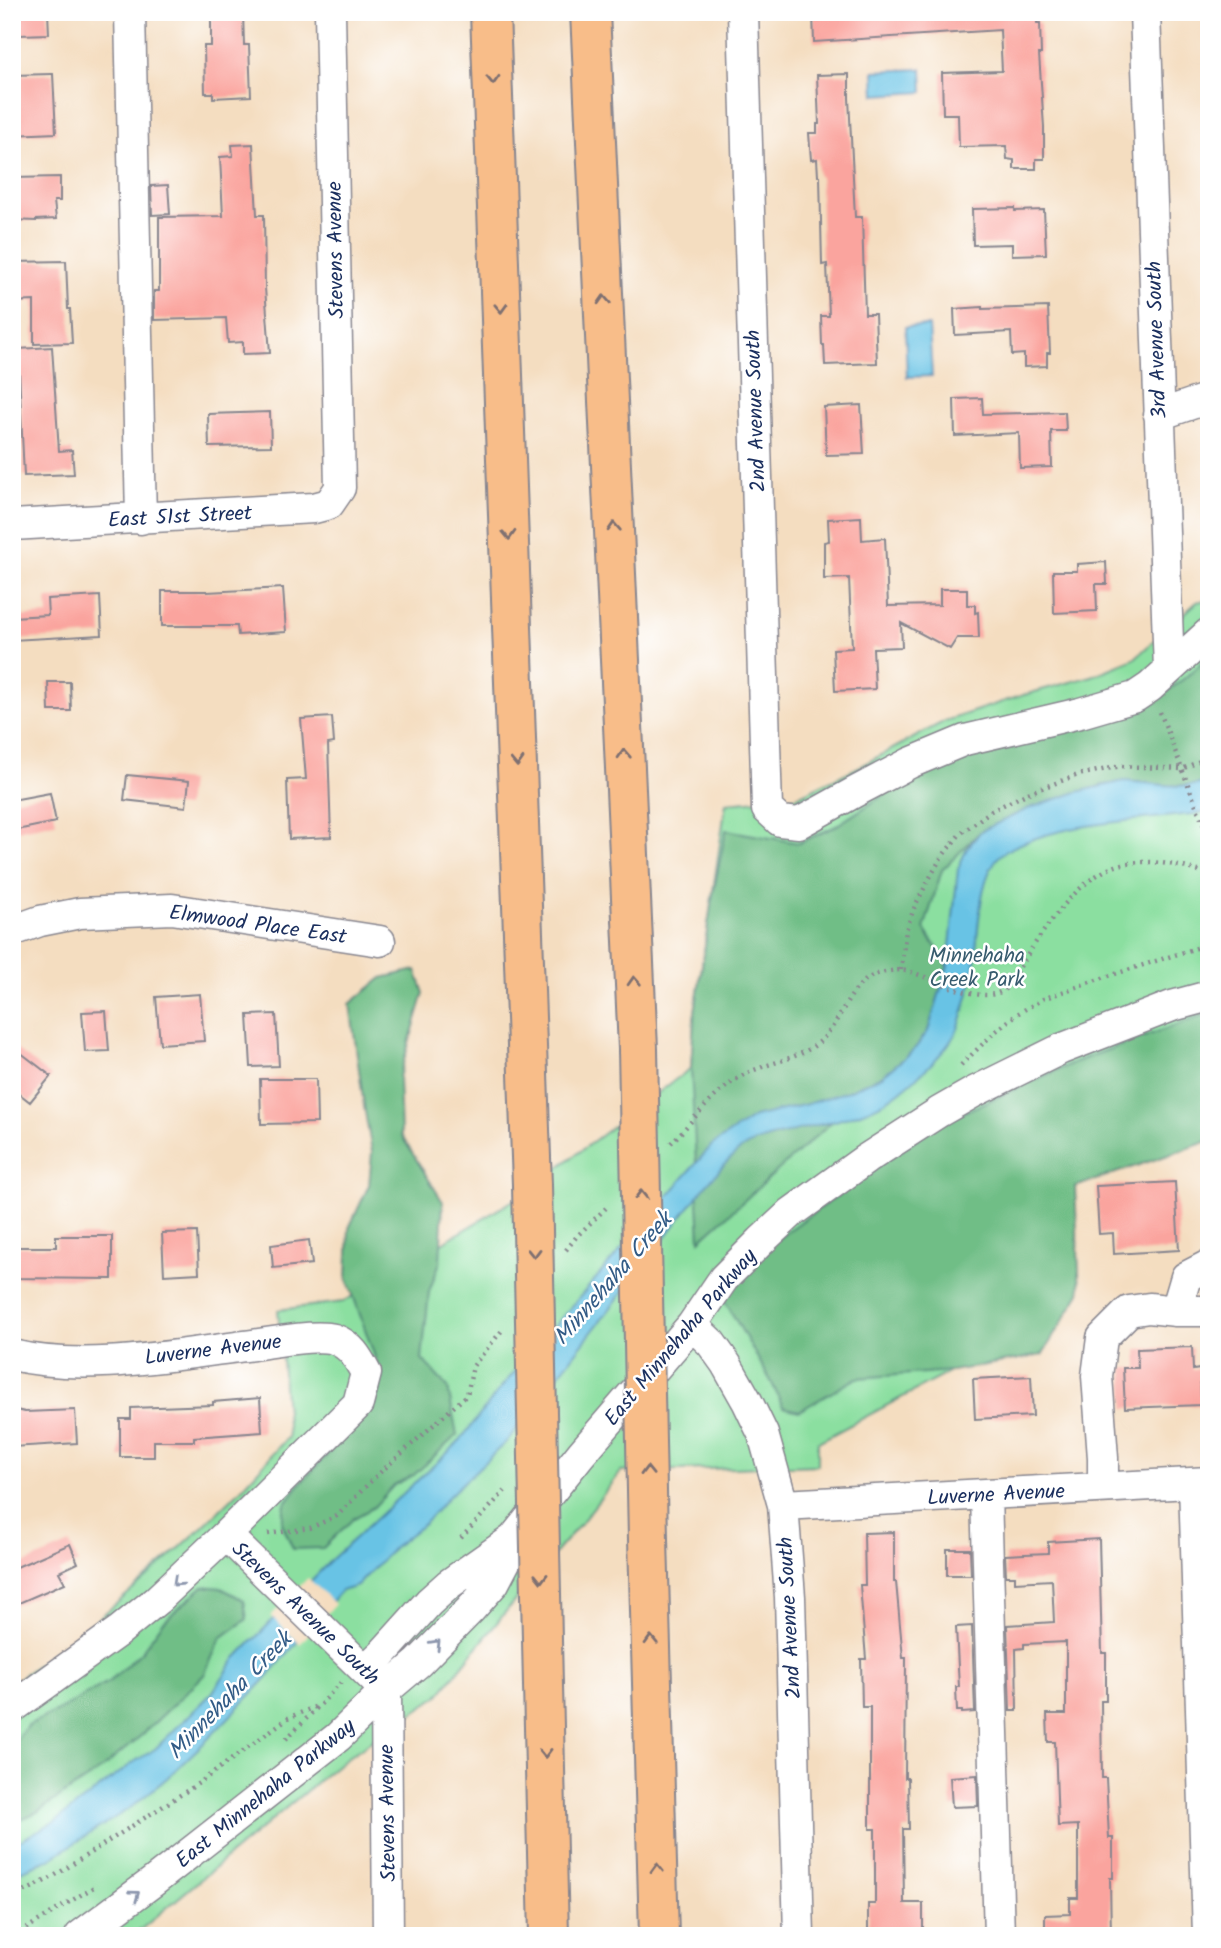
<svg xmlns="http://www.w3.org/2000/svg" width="1221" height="1948" viewBox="0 0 1221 1948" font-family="Kalam,sans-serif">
<rect width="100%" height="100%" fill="#fff"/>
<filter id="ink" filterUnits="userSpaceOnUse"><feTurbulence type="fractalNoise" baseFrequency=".0143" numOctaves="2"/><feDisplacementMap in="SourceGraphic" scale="14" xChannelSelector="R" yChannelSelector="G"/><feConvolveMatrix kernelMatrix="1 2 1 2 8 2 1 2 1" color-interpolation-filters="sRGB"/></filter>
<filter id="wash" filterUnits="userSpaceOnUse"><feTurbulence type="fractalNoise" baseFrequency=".00686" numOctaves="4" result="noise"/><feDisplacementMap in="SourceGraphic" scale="28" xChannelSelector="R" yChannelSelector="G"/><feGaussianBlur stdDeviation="1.57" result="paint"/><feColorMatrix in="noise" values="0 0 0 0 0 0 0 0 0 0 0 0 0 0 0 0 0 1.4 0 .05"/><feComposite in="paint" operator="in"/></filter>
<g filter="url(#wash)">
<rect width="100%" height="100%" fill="#f4ddc0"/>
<path fill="#8bdfa0" stroke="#53877f" stroke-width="2" d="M1209,599V1129L1054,1185L1061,1313L818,1442V1465L621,1472L581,1523L528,1584L438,1696L342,1761L133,1936H12V1683C89,1630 160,1569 226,1504C248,1483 267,1459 288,1437L278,1310L343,1302L519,1197L691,1068L694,1019L726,803L796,797L857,768L945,721L1020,696L1092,676L1134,659L1197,602Z"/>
<path fill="#70be86" stroke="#467672" stroke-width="2" d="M1209,657V782L1200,785L1165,786L1141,782L1103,785L1030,808L981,831L942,870L924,929L948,965L928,1031L913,1051L882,1076L848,1091L833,1121L700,1240L691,1068L694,1019L712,899L726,830L799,843L834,827L904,782L984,751L1135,714L1180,682Z
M416,970L424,993L399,1077L401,1135L443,1202L440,1262L429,1292L422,1359L448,1388L457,1435L414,1475L394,1485L374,1507L354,1518L323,1548L293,1549L282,1523L285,1504L299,1485L374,1404L382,1377L347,1278L349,1228L369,1185L372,1152L364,1106L350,1004L382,978Z
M1209,1013V1141L1075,1187L1080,1293L1042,1355L952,1371L857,1378L799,1411L783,1407L772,1383L722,1296L766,1247L935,1125L1075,1062Z
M203,1586L221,1588L244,1600L247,1619L221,1638L204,1675L143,1734L99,1771L37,1812L12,1823V1744L28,1725L63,1708L111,1680L142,1651L163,1622Z"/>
<path fill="#67c3e5" stroke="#4179a2" stroke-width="2" d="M922,69L923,92L875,95L874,71Z
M929,326L932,376L907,377L905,327Z
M1124,781C1152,783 1181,790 1209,782V812C1149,820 1059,821 1006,851C976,868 979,939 974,970C972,983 962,1020 957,1031C944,1055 920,1075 899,1092C868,1117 827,1122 790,1132C775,1136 759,1139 745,1147C731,1155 718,1172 707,1184L507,1441L450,1495L425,1523L395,1546L357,1586L341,1591L263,1682L208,1739L167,1778L133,1806L48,1860L12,1874V1845L57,1820L134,1762L155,1749L212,1693L236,1658L331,1560L457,1444L505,1383L712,1145L754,1117L807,1104L848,1091L882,1076L913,1051L928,1031L948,965L958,869L966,850L981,831L1030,808L1077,792Z"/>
<path fill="#f4ddc0" d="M308,1578L335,1604L300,1644L271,1616Z"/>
<g id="blocks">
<path fill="#faa49e" d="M17,12H48L49,34L19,35Z
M211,12H243L244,45H249L251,96L213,98V93H205L204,46H211Z
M875,12H1015V16L1037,15V23H1040L1041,54H1039L1044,127V159H1036V169H1014V160L1007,159L1006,146L959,147L958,114H943L942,73L1002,71L1000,30L814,42L813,14Z
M52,74H53L56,133L12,135V75Z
M849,74V98L855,217H862L865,314H875L877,363L825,365L824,345H822L821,316H829L827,264L822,265L820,176H818L817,159L811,160L809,133H817V124H819L817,75Z
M253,144L257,215H264L265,288L270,353L243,354V342L228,343L226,318L154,320V291H159V217L223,216L220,157L233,156L232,145Z
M60,177V201H54L56,219L36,220V221L12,220V178Z
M168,185L170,214L152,215L151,186Z
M1015,208V211L1044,210L1046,254L1012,255V244L973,245L972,209Z
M66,261L68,309H70L72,343L34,344V301L12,302V262Z
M982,307V309L1048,307L1050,353H1047V366L1024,367V354L1012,355L1011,332L955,335L954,309Z
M52,347L59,451L72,450L74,474L24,476L18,349Z
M982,398L983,414L1065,412L1066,431H1051L1052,467L1020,468L1019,433L955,436L954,399Z
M861,405L864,454L826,455L824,407Z
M270,412L271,446L209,447L208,414Z
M861,517L862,540L885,538L888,606L940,605V589H967V605H975V613L978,612L979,638H957L950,649L901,623L902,647L873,648L875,689L835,691L833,649L852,648L849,578L824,579V542L829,541L828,519Z
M1106,562L1107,584H1096L1097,611L1054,613L1053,571H1077V564Z
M283,588L286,632L238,635L237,626H162V591H207V592Z
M100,596L102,635L12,640V617L48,615L47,599Z
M48,682H70L71,711H49Z
M332,717L334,743L328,744L331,837L289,839L287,780L306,779L301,719Z
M127,775L189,781L186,807L124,800Z
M50,793L56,822L12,831V800Z
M200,994L204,1041L160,1044L156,997Z
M106,1011L109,1051L85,1052L82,1012Z
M276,1014L279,1066L251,1067L248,1015Z
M12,1046L51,1076L30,1102L12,1088Z
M260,1079H316L317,1123L261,1124Z
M1175,1182L1179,1250L1114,1254L1113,1233L1099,1234L1096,1186Z
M197,1232L199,1273L164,1275L162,1233Z
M56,1236H112V1279L12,1278V1247H56Z
M309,1240L312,1264L273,1268L271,1245Z
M1192,1347L1193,1370L1200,1369L1201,1405L1125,1408L1123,1368H1138L1137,1349Z
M1031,1376L1033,1416L975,1419L973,1379Z
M260,1398L262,1432L194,1437V1441H154V1457H120V1419H131V1408L213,1405V1402Z
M12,1409L25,1412L75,1410L77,1443L12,1447Z
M894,1532V1582H896L903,1658H906L905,1778H908L909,1829H903L904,1903H923V1936H868V1904H875V1829H870V1707H862L861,1659H866L860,1585H865L864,1533Z
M1099,1539L1102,1653H1106V1701H1101L1102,1778H1106L1109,1838H1113V1878H1110L1111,1936H1045V1915L1070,1914V1898H1078V1825L1058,1826L1055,1742H1048L1047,1714H1066V1642L1024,1644V1648L1016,1649L1017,1711H1010L1007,1625L1054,1622L1052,1580L1015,1582V1576H1006L1005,1555L1048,1553V1542Z
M70,1544L78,1563L59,1572L65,1583L12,1606V1569Z
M947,1549H970L971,1575H947Z
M972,1626L975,1712L962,1713V1711H957L956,1687H959L956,1627Z
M977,1775L978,1806L952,1807L950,1777Z"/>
</g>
</g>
<g filter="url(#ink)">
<use href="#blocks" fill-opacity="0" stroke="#88868f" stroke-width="2"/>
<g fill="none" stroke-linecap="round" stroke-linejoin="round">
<defs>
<path id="minor" d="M130,12L141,519
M743,12L767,809L780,821L799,823L855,792L910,763L965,740L1080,713L1135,697L1150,687L1209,633
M1145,12L1169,669
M1159,415L1209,398
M12,525L314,508L329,504L340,488L330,12
M12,931L40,921L80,913L172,909L380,941
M1176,1311L1186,1277L1209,1265
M692,1325L711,1343L726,1364L747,1401L763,1434L783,1505L790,1597L799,1936
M12,1355C86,1373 178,1354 253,1345C272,1342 317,1334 334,1339C351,1345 358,1358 366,1373L358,1404L226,1535L157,1600L119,1631L12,1708
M1194,1483L1208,1936
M1103,1487V1458L1097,1376L1102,1338L1129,1311L1149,1308L1176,1311H1209
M986,1495L999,1936
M783,1505L1209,1482
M226,1535L379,1684
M365,1670L383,1653L429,1602L449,1584L513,1539L581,1454L692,1325L724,1278L761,1241L791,1213L866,1159L939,1112L974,1092L1061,1049L1172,1006L1209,996
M386,1690L388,1936
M80,1936L154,1881L338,1737L386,1690L418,1663L470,1610L494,1583L505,1562L513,1539"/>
<path id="highway" d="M490,12L532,1185
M590,12L638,1049
M648,1539L659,1936
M543,1685L549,1936"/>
</defs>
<use href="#minor" stroke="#88868f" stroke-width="33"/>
<use href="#highway" stroke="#88868f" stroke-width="42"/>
<path stroke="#88868f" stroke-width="4.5" stroke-dasharray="2 5" stroke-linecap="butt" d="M1160,712L1209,839
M901,970L906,930L915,906L928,881L941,858L960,834L991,811L1028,793L1078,775L1121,766L1182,769L1209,757
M961,1065L995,1032L1017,1014L1043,999L1087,983L1209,944
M671,1143C694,1120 712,1094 740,1077C765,1062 796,1061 818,1043C845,1021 847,979 885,972C890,971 897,970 901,970C928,973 984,1011 1007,987C1033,947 1073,875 1123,864C1152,858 1182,866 1209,874
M566,1250L577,1236L608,1206
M268,1534L310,1528L337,1516L374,1478L467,1395L473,1366L504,1328
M461,1538L505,1491
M286,1739L321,1704L341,1682
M12,1898L51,1878L199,1783L288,1718L317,1706
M14,1936L97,1885"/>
<use href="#minor" stroke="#fff" stroke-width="30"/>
<use href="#highway" stroke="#f8bd89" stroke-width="38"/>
<defs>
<path id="highway-bridge" d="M638,1049L648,1539
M532,1185L543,1685"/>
</defs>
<use href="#highway-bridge" stroke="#88868f" stroke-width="42" stroke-linecap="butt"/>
<use href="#highway-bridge" stroke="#f8bd89" stroke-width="38"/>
</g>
<defs><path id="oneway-chevron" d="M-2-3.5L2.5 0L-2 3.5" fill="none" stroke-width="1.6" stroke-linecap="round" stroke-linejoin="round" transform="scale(1.75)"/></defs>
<g stroke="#7e6f71">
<use href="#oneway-chevron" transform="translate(493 80) rotate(88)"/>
<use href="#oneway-chevron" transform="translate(604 300) rotate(-93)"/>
<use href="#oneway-chevron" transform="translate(501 308) rotate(88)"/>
<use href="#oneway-chevron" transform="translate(614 527) rotate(-93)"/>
<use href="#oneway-chevron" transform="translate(509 535) rotate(88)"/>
<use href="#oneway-chevron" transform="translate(624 754) rotate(-93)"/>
<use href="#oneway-chevron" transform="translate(517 762) rotate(88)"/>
<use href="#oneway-chevron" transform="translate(634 981) rotate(-93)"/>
<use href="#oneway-chevron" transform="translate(641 1195) rotate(-91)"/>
<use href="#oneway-chevron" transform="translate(534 1253) rotate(89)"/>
<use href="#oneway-chevron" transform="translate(647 1471) rotate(-91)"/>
<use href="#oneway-chevron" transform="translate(541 1578) rotate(89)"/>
<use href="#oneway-chevron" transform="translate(651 1640) rotate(-92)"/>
<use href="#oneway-chevron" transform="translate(545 1753) rotate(89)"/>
<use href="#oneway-chevron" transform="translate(657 1868) rotate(-92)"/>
</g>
<g stroke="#8d97ae">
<use href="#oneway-chevron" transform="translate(177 1582) rotate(137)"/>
<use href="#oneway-chevron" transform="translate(436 1644) rotate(-46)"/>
<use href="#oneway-chevron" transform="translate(135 1895) rotate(-36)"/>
</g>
</g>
<g text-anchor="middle" stroke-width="5" stroke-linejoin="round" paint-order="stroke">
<g font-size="21" fill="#1b2f5e" stroke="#fff">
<text transform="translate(335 250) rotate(-91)" y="7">Stevens Avenue</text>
<text transform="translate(1156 340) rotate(-92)" y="7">3rd Avenue South</text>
<text transform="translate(755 411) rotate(-92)" y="7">2nd Avenue South</text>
<text transform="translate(180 516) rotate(-3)" y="7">East 51st Street</text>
<text transform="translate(258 924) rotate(8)" y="7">Elmwood Place East</text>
<text transform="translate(680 1337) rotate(-50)" y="7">East Minnehaha Parkway</text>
<text transform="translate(213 1349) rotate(-7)" y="7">Luverne Avenue</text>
<text transform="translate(996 1494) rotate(-3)" y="7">Luverne Avenue</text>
<text transform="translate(306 1613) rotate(44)" y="7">Stevens Avenue South</text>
<text transform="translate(789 1618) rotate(-93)" y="7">2nd Avenue South</text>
<text transform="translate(265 1793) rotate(-39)" y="7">East Minnehaha Parkway</text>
<text transform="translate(387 1813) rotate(-91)" y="7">Stevens Avenue</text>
</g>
<g font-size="21" fill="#375b6e" stroke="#fff">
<text x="977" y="962">Minnehaha<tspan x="977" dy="24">Creek Park</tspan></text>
</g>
<g font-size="23" font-style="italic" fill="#325b86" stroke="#fff">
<text transform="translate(612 1278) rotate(-49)" y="8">Minnehaha Creek</text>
<text transform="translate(229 1695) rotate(-46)" y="8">Minnehaha Creek</text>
</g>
</g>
<rect width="1221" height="1948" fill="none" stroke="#fff" stroke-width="42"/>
</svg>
